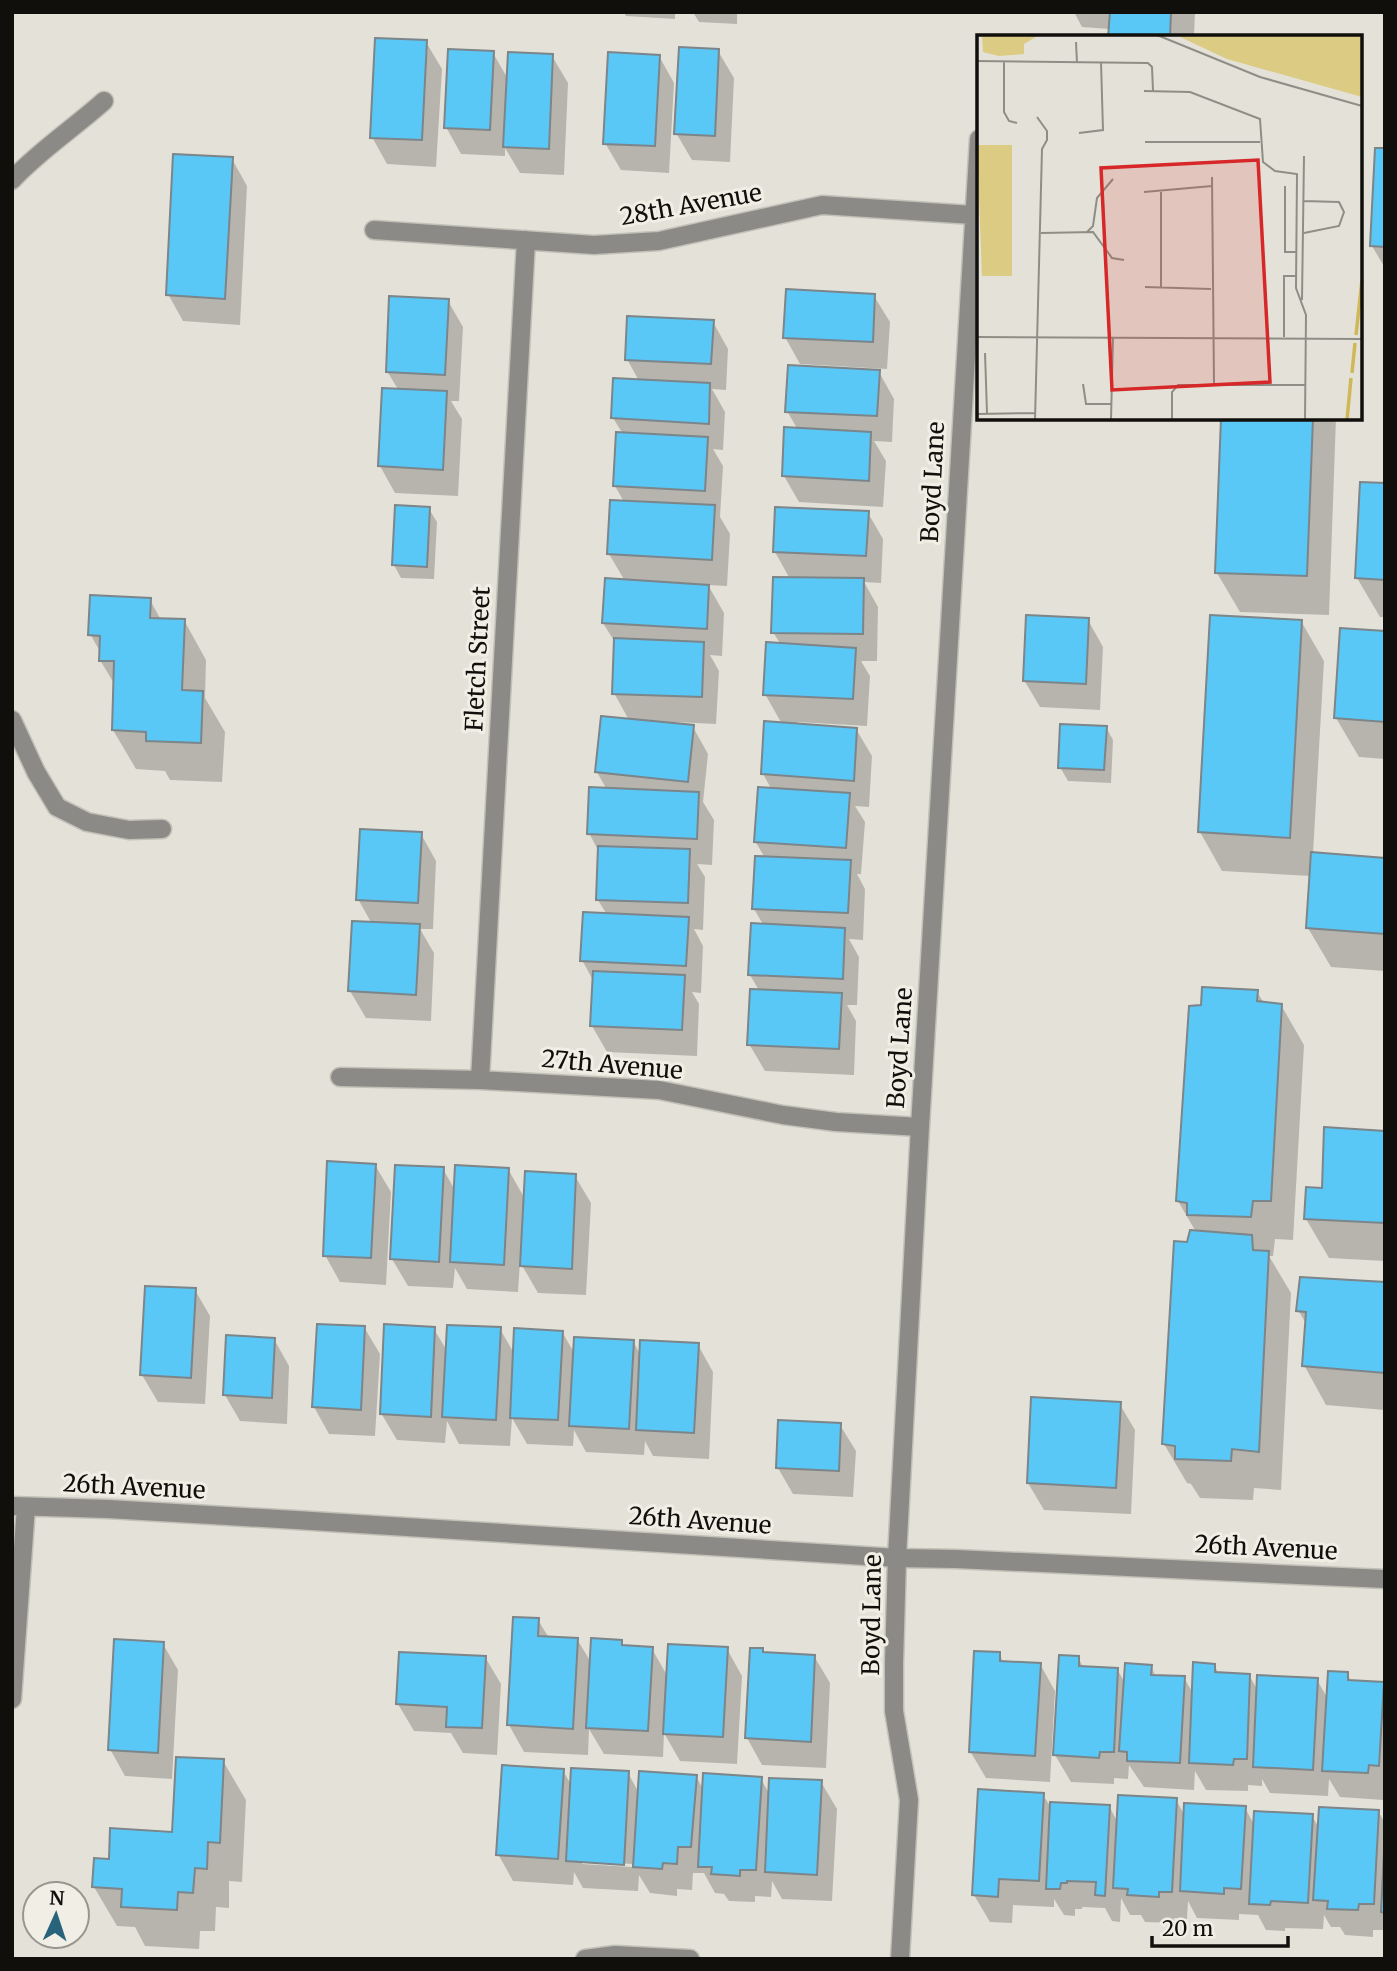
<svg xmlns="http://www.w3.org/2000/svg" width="1397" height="1971" viewBox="0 0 1397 1971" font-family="Merriweather,serif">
<rect width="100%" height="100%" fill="#e4e2d8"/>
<path fill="#0003" fill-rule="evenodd" d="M624,12H675V19L626,16Z
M693,12H737V24L699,22Z
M1074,12H1195L1194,37H1110V29L1082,27Z
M426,42L442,69L436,167L387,164L372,137Z
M718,51L734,78L730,162L692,160L676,133Z
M493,53L508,79L552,56L568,83L564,175L520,173L505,148V156L461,154L446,127Z
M659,56L674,83L669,173L621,170L605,143Z
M1385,150V268L1372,246Z
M232,159L247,186L240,325L183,321L168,294Z
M874,296L890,322L887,369L800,364L785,337Z
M448,301L463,327L459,401H451L462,419L458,496L395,493L380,466L399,391L387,371Z
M713,322L728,349L726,390L712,389L725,412L723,450L713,449L723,466L720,517L730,534L727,586L708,585L724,613L722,656L710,655L719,671L716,724L674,722V725L693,727L708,754L703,802L714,820L712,865L697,864L705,877L703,930L694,929L703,946L701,993L692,992L699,1004L697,1056L607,1052L592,1026L594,982L582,960L607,915L598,900L599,852L589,833L607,790L597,772L629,720L614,693L616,644L603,623L625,581L609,554L624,502L615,486L623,434L613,418L639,381L627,359Z
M879,372L894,399L892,442L874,441L886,461L883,507L799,502L784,476L798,430L787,411Z
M1223,418H1336L1329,615L1240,612L1217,573Z
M1385,485V617H1380L1357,578Z
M429,509L437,522L434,579L401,578L394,565Z
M868,513L883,539L881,583L864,582L878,607L877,661H861L870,676L867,726L797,722V725L856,729L872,756L869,807L855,806L865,822L861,874H857L865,889L863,940L849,939L859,957L857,1005H847L856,1021L854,1075L765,1071L749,1044L760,992L750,975L764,926L754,909L765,858L755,841L772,790L763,774L782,724L765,694L781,645L773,632L790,579L775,552Z
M150,600L161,620H184L206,660L205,698L225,732L222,782L170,780L165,771L136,769L113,730L115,685L100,660L101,653L90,634Z
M1088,620L1103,647L1100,710L1040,707L1024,680Z
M1301,621L1324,661L1313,854L1385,860V971L1331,967L1308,928L1311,876L1222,871L1200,832Z
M1385,632V759L1359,757L1336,718Z
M1106,727L1113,740L1111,783L1068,781L1060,767Z
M421,834L436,861L433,929H420L434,953L431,1021L366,1018L350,991L372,924L358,899Z
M1257,992L1264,1003L1281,1005L1304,1045L1293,1240L1275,1239L1273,1256H1269L1291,1293L1281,1490L1254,1488L1253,1500L1200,1498L1191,1484L1187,1483L1164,1444L1188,1244L1196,1232L1178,1201Z
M1385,1133V1261L1329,1258L1306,1219L1324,1190Z
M375,1165L391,1192L386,1285L340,1282L325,1255Z
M443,1169L455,1190L508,1169L525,1199L575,1176L591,1203L586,1295L538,1293L520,1262L518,1292L467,1289L455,1268L453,1288L408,1286L392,1259Z
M1385,1284V1410L1326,1405L1304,1365L1307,1325L1298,1310Z
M195,1290L210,1316L205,1404L158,1402L142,1375Z
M364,1327L380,1354L375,1436L329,1434L314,1407Z
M434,1329L447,1351L500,1329L515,1355L562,1332L575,1354L633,1341L641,1356L698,1345L713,1372L709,1459L653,1456L645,1441L644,1455L586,1452L574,1430L573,1446L527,1444L512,1418L510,1446L459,1444L447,1421L445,1443L397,1440L381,1413Z
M274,1339L289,1366L287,1424L240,1421L225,1395Z
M1119,1403L1135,1430L1131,1514L1044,1510L1028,1483Z
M840,1425L856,1451L853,1497L793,1494L778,1468Z
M538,1620L549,1638L577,1639L592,1664L621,1642L624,1647L652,1649L668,1677L727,1649L742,1676L737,1764L680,1761L664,1733L663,1757L604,1754L589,1729L588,1755L524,1752L509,1725Z
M163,1644L178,1670L172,1779L125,1776L110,1749Z
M762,1650L764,1654L814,1656L830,1683L826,1768L762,1765L747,1738Z
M999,1654L1004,1663L1040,1664L1055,1691L1050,1782L986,1778L970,1751Z
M485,1657L501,1684L497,1755L463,1753L451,1733L414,1731L398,1704Z
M1078,1658L1084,1668L1117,1669L1125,1683L1151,1666L1156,1677L1184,1678L1194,1695L1214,1665L1219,1674L1249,1675L1258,1691L1317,1680L1328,1699L1347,1674L1352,1682L1383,1684L1385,1688V1791H1383V1800L1340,1797L1329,1779L1328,1796L1270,1793L1262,1779V1786L1248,1785V1791L1206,1790L1195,1771L1194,1790L1144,1787L1129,1765L1128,1779L1114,1778V1784L1071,1782L1055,1755Z
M223,1761L246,1800L242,1882L229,1881V1908L216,1907L215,1931H200L199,1949L145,1946L135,1927L117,1926L94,1887L110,1860L174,1833Z
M563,1771L572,1786L628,1773L639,1793L696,1776L704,1791L761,1779L770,1795L821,1782L837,1809L832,1901L782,1899L772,1881L771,1897L755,1896V1902L729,1901L724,1894L715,1893L704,1873H693L692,1890L677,1889V1896L650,1893L639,1875L638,1891L583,1888L574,1872L573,1885L513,1881L498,1854ZM582,1861L632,1864V1867L582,1864Z
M1043,1795L1052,1809L1109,1806L1118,1823L1176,1800L1185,1816L1245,1808L1255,1826L1312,1816L1319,1828L1378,1811L1385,1823V1930H1373V1937L1345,1935L1340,1927H1331L1324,1915L1323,1929L1285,1928V1931L1266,1930L1258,1915L1239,1914V1920L1197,1918L1188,1901L1187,1919L1174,1918L1173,1923L1145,1922L1141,1915H1130L1121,1898L1120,1922L1112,1921L1105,1908L1082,1907V1909H1075V1916L1064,1915L1054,1899V1907L1013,1905L1012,1923L990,1922L974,1895Z"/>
<path fill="#5ac8f6" stroke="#7b858a" stroke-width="2" d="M1110,12H1171L1170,37H1108Z
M375,38L427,40L422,140L370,138Z
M679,47L719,49L715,136L674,134Z
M448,49L494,51L490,130L444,128Z
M508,52L553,54L549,149L503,147Z
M608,52L660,55L655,146L603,144Z
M1375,148H1385V247L1370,246Z
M173,154L233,157L225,299L166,295Z
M786,289L875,294L873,342L783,338Z
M389,296L449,299L445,375L386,372Z
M627,316L714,320L711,364L625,360Z
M788,365L880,370L877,416L785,412Z
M613,378L710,383L709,424L611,418Z
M382,388L447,391L443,470L378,466Z
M1221,418H1313L1307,576L1215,573Z
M784,427L871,432L869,481L782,476Z
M616,432L708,437L705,491L613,486Z
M1360,482L1385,483V580L1355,578Z
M610,500L715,505L712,560L607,554Z
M395,505L430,507L427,567L392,565Z
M775,507L869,511L866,556L773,552Z
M773,577L864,578L863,634L771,633Z
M605,578L709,585L707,629L602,623Z
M90,595L151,598L150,618L185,619L182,690L203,691L201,743L146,741V732L112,730L114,661H99L100,636L88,635Z
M1026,615L1089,618L1086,684L1023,681Z
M1210,615L1302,620L1290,838L1198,832Z
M1340,628L1385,631V722L1334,718Z
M614,638L704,642L702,697L612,694Z
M766,642L856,648L853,699L763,695Z
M601,716L694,725L688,782L595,772Z
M764,721L857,728L854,781L761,774Z
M1060,724L1107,726L1104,770L1058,768Z
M589,787L699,792L697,839L587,834Z
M758,787L850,793L846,848L754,842Z
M360,829L422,832L418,903L356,900Z
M598,846L690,849L688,903L596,900Z
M1311,852L1385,858V934L1306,928Z
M755,856L851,860L848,913L752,909Z
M583,912L689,917L686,966L580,961Z
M352,921L420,924L416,995L348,991Z
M751,923L845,928L843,979L748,975Z
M593,971L685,975L682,1030L590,1026Z
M1202,987L1258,990L1257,1001L1282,1004L1271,1201H1253L1251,1217L1187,1215V1203L1176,1201L1189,1006L1201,1005Z
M750,989L842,993L839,1049L747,1045Z
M1324,1127L1385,1131V1223L1304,1219L1306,1187L1322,1188Z
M327,1161L376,1164L371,1258L323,1256Z
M395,1165L444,1167L439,1262L390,1259Z
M455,1165L509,1168L504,1265L450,1262Z
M525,1171L576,1174L572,1269L520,1266Z
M1190,1230L1252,1235L1253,1250L1269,1251L1259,1452L1232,1449L1231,1461L1175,1459V1446L1162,1444L1174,1241L1187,1242Z
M1300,1277L1385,1282V1373L1302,1366L1306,1312L1296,1311Z
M145,1286L196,1288L191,1378L140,1375Z
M317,1324L365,1326L361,1410L312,1407Z
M384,1324L435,1327L431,1417L380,1414Z
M447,1325L501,1327L496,1420L442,1417Z
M514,1328L563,1331L558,1420L510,1418Z
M226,1335L275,1338L272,1398L223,1395Z
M574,1337L634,1340L629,1429L569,1426Z
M640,1340L699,1343L694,1433L636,1430Z
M1031,1397L1121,1402L1116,1488L1027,1483Z
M778,1420L841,1423L839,1471L776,1468Z
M513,1617L539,1618L538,1636L578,1638L573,1729L507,1725Z
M591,1638L622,1640V1645L653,1647L648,1731L586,1728Z
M114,1639L164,1642L158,1753L108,1750Z
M668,1644L728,1647L723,1737L663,1734Z
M750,1648H763V1652L815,1655L811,1742L745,1738Z
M974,1651L1000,1652V1661L1041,1663L1035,1756L969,1752Z
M399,1652L486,1656L482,1728L446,1727L447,1707L396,1704Z
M1059,1655L1079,1656V1666L1118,1668L1114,1752H1100L1099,1758L1053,1755Z
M1193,1662L1215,1664V1672L1250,1674L1247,1759H1234L1233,1765L1189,1763Z
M1125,1663L1152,1665L1151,1675L1185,1676L1180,1763L1127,1761V1752L1119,1751Z
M1328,1671L1348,1672V1680L1384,1682L1379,1766L1369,1765L1368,1773L1322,1771Z
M1257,1675L1318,1678L1313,1770L1253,1767Z
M176,1757L224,1759L220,1843L208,1842L207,1869L195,1868L193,1893L178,1892L177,1910L121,1907L122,1889L92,1887L94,1858L109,1859L110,1828L172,1832Z
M502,1765L564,1769L558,1859L496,1855Z
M571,1768L629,1771L624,1865L566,1861Z
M639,1771L697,1775L691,1847H678L677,1864L663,1863L662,1869L633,1867Z
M703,1773L762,1777L756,1870H740V1876L711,1874L712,1867H698Z
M769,1778L822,1780L817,1875L765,1872Z
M978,1789L1044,1793L1039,1881L999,1879L998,1897L972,1895Z
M1118,1795L1177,1798L1172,1892H1159V1897L1127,1895L1128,1889L1113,1888Z
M1050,1802L1110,1805L1105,1896L1095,1895L1096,1882L1067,1881V1883H1061L1060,1889H1046Z
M1184,1803L1246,1806L1241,1889L1224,1888V1894L1180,1891Z
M1319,1807L1379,1810L1374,1904H1359L1358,1910L1327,1909L1328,1901L1313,1900Z
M1254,1811L1313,1814L1308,1903L1271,1901L1270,1905L1249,1904Z
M1385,1833V1913L1381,1912Z"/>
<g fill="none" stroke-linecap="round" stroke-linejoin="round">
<defs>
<path id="lane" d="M12,180C40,150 74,128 104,101
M12,720L36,772L57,807L87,822L129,830L162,829"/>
<path id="street" d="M374,230L594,245L659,241L822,205L973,215
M340,1077L480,1080L659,1090L783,1115L836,1122L920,1127
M480,1080L526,240
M12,1506L108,1509L296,1520L897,1558L956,1559L1385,1579
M12,1699L26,1507
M585,1959L615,1955L690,1959
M900,1959L909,1800L894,1711V1663L897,1558L920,1127L979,139"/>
</defs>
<use href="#lane" stroke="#c2c0b7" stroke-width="21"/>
<use href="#street" stroke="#c2c0b7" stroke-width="21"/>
<use href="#lane" stroke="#8b8a86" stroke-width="18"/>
<use href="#street" stroke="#8b8a86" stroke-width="18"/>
</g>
<g text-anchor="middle" stroke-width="6" stroke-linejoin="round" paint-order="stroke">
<g font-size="24" fill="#100f0c" stroke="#f1efe5">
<text transform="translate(691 205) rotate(-10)" y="8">28th Avenue</text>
<text transform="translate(933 482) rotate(-87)" y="8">Boyd Lane</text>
<text transform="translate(478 659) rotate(-87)" y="8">Fletch Street</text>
<text transform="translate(900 1048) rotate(-86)" y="8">Boyd Lane</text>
<text transform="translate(612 1065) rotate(5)" y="8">27th Avenue</text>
<text transform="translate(134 1487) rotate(3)" y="8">26th Avenue</text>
<text transform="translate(700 1521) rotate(4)" y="8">26th Avenue</text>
<text transform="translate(1266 1548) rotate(3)" y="8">26th Avenue</text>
<text transform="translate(872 1615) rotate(-89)" y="8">Boyd Lane</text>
</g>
</g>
<g transform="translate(977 35)">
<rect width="385" height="385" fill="#e4e2d8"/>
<path d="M5,0H62L47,9V19L22,21L6,17ZM199,0H385V62L250,24ZM0,110H35V241H5Z" fill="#dccb83"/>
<path fill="none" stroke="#ceb858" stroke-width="3.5" d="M379,300L385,245M375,338L378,308M370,385L374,343"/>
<path fill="none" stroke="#8f8e86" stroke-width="2" d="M180,0L283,42L385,71M99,7L100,28M0,26L171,28L175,32L176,56M27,26V77L32,86L40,88M167,56L213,57L283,84L286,127L298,136L320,139L319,253L329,280L328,385M102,98L126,95L124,27M168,107H283M235,142L237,349M308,151V217H319M167,157L235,151M110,197L116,191L120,163L136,144M64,198L116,197L135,223L147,225M327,198L362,191L367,177L362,167L327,166M168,252L234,254M184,252V157M325,265L327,121M0,302L385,304M307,302V241H319M8,318L10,378M106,349L109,369H134M0,379L58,378M58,385L65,114L70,105V96L60,82M134,385L136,302M195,385V357L201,350H328"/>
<path fill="#d62828" fill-opacity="0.15" stroke="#d62828" stroke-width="3.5" d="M281,125L293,347L135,355L124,133Z"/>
<rect width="385" height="385" fill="none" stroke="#100f0c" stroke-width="3.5"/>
</g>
<rect width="1397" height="1971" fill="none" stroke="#100f0c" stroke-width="28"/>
<g transform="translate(56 1915) rotate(3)"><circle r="33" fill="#f1efe5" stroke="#97958e" stroke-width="2"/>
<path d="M0-5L12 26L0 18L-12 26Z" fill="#28637b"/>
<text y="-10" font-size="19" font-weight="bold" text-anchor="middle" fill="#100f0c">N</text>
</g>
<path d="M1152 1936v10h136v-10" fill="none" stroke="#100f0c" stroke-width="3.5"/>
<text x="1162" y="1936" font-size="21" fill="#100f0c" stroke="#f1efe5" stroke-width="5" paint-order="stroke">20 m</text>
</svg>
